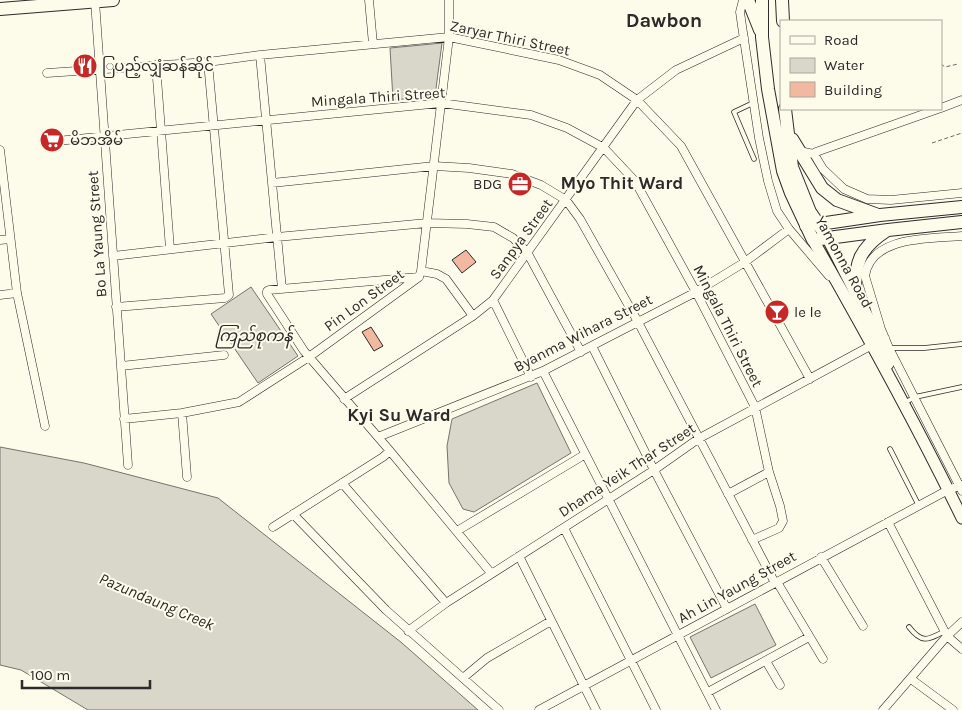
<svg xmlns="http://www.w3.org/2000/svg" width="962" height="710" viewBox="0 0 962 710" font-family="Karla,'Noto Sans Myanmar',sans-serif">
<rect width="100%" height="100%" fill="#fdfbea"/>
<path fill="#d8d7c9" stroke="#74746e" d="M442,43L435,96L393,100L390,48Z
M251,287L298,356L258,383L211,314Z
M537,383L571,453L474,512L463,509L449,483L447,446L452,419Z
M0,447L84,463L218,498L402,643L478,710H88L21,670L0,665Z
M755,604L776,645L711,678L690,637Z"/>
<path fill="#f2b8a0" stroke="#2b2b2b" d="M466,250L476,262L462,273L452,260Z
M371,327L383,346L374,351L362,332Z"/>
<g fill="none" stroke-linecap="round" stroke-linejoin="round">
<defs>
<path id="service" d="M753,103L734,112L754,159
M889,348H924L962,344
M906,402L915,397L962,387
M890,449L919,506
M909,627C922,644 928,640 945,631"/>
<path id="minor" d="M369,0L373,44
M743,0L740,12L742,26L759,138L768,181L777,211L789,229L829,276
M95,1L128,465
M260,55L282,289
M156,65L170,249
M47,73L208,62L260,55L449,37L559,60L600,75L637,100L681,146L810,379
M941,108L962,100
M57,141L441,103L531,115L567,128L604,148L635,181L696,292L755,407L769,472L780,506L783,521L779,528L752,540
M0,150L17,293L45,426
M799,151L814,154L823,169L844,189L867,199L891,200L962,193
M814,154L816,152L938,109
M272,183L434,166L469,168L512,174L541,185L566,200L580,219L638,322L775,583
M962,236C931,239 871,235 865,276L881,329L889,348L962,491
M0,240L10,239
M113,256L277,237L427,223L467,224L494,227L513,238L527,252L581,352
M421,271L437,274L446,279L473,316
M419,277L269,290L267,291V294L304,351L390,451L491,573
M0,295L17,293
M493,300L531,377
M116,307L225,298L229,295L208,62
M592,346L654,470L727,609
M121,366L224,355
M543,371L716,710
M344,399L473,316L493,300L637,100L676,70L744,38
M182,413L187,477
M124,419L182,413L239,402L309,357L419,277L421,271L449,37V0
M378,437L543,371L696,292L745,262L789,229
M342,483L446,603
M728,494L769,472
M293,514L386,610L499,710
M888,522L947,636L962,649
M273,527L383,457L390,451
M564,528L656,710
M457,531L584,455
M519,556L596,710
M821,557L863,626
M777,582L823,659
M408,631L446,603L654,470L698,439L885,338
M766,661L780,685
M463,678L487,658L551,621
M911,679L953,710
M708,692L809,637
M539,710L948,490L962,485
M883,710L947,636L962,622"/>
<path id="secondary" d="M827,237L880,341L888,364
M813,240C865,331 916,423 962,518"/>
<path id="primary" d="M748,0L760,30
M762,0V37L768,89L783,171L791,193L813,240L888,230L962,222
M782,0L783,21
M0,9L113,0
M785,109L792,167L810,212L823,231
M792,139L822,188L837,200L878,215
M806,226L880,215L962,207
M855,292C855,262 860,248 886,231"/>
</defs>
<use href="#service" stroke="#2b2b2b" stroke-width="5.5"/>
<use href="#minor" stroke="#2b2b2b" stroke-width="9"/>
<use href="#secondary" stroke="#2b2b2b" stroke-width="13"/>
<use href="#primary" stroke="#2b2b2b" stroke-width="14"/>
<path stroke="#6a6964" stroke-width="1" stroke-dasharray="4 2.5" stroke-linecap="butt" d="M941,64L945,67L958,64
M932,143L962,133"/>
<use href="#service" stroke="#fdfbea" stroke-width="4"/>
<use href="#minor" stroke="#fdfbea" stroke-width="8"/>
<use href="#secondary" stroke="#fdfbea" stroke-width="11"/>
<use href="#primary" stroke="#fdfbea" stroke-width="12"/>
</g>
<defs>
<symbol id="restaurant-disc" viewBox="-11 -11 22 22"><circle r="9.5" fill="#c62828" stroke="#fdfbea"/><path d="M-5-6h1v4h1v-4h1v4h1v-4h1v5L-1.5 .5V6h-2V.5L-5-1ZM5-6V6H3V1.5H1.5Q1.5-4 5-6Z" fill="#fff"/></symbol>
<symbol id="supermarket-disc" viewBox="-11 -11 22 22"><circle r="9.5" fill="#c62828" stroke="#fdfbea"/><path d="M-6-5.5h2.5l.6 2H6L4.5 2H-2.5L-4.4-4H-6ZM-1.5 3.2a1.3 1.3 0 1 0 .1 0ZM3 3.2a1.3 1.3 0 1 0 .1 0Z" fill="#fff"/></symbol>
<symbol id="office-disc" viewBox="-11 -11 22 22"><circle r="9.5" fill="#c62828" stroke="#fdfbea"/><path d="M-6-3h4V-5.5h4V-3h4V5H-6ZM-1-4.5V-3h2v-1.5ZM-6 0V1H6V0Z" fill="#fff"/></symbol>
<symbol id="bar-disc" viewBox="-11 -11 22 22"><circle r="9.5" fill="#c62828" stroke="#fdfbea"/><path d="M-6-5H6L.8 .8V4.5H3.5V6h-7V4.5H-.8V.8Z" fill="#fff"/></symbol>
</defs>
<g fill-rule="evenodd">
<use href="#restaurant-disc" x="71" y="52" width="28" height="28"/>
<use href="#supermarket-disc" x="38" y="126" width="28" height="28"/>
<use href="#office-disc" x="506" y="170" width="28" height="28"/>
<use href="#bar-disc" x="763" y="298" width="28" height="28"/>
</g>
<g text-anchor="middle" stroke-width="4" stroke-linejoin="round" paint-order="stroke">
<g font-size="15" fill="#2b2b2b" stroke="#fdfbea">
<text transform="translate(510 38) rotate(12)" y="5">Zaryar Thiri Street</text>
<text transform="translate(378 97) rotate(-4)" y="5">Mingala Thiri Street</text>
<text transform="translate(97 234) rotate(-94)" y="5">Bo La Yaung Street</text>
<text transform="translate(521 239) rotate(-54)" y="5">Sanpya Street</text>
<text transform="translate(844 262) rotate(61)" y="5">Yamonna Road</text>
<text transform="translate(364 300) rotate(-36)" y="5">Pin Lon Street</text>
<text transform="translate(728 326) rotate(63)" y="5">Mingala Thiri Street</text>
<text transform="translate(583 333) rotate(-27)" y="5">Byanma Wihara Street</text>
<text transform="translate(627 470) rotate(-33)" y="5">Dhama Yeik Thar Street</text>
<text transform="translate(737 587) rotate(-29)" y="5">Ah Lin Yaung Street</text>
</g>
<g font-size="15" fill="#2b2b2b" stroke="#fdfbea" text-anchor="start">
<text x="102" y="71">ြပည့်လျှံဆန်ဆိုင်</text>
<text x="70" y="145">မိဘအိမ်</text>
<text x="502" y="189" text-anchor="end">BDG</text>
<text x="794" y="317">le le</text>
</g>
<g font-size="16" font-style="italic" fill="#2b2b2b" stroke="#fdfbea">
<text x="254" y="341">ကြည်စုကန်</text>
<text transform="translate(157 601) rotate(23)" y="6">Pazundaung Creek</text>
</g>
<g font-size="18" font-weight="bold" fill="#2b2b2b" stroke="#fdfbea">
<text x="622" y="189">Myo Thit Ward</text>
<text x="399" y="421">Kyi Su Ward</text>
</g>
<g font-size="20" font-weight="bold" fill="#2b2b2b" stroke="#fdfbea">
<text x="664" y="27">Dawbon</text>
</g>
</g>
<rect x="780" y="20" width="162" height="90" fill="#fdfbea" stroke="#a9a89e"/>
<rect x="790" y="36" width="25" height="8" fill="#fdfbea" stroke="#a9a89e"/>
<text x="824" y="45" font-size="15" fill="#2b2b2b">Road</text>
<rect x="790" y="58" width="25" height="15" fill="#d8d7c9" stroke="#a9a89e"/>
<text x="824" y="70" font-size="15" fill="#2b2b2b">Water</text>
<rect x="790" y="82" width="25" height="15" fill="#f2b8a0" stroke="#a9a89e"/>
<text x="824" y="95" font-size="15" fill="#2b2b2b">Building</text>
<path d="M22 680v8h128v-8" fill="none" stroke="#2b2b2b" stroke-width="2.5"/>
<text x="30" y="680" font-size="15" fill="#2b2b2b" stroke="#fdfbea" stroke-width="4" paint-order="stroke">100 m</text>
</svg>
